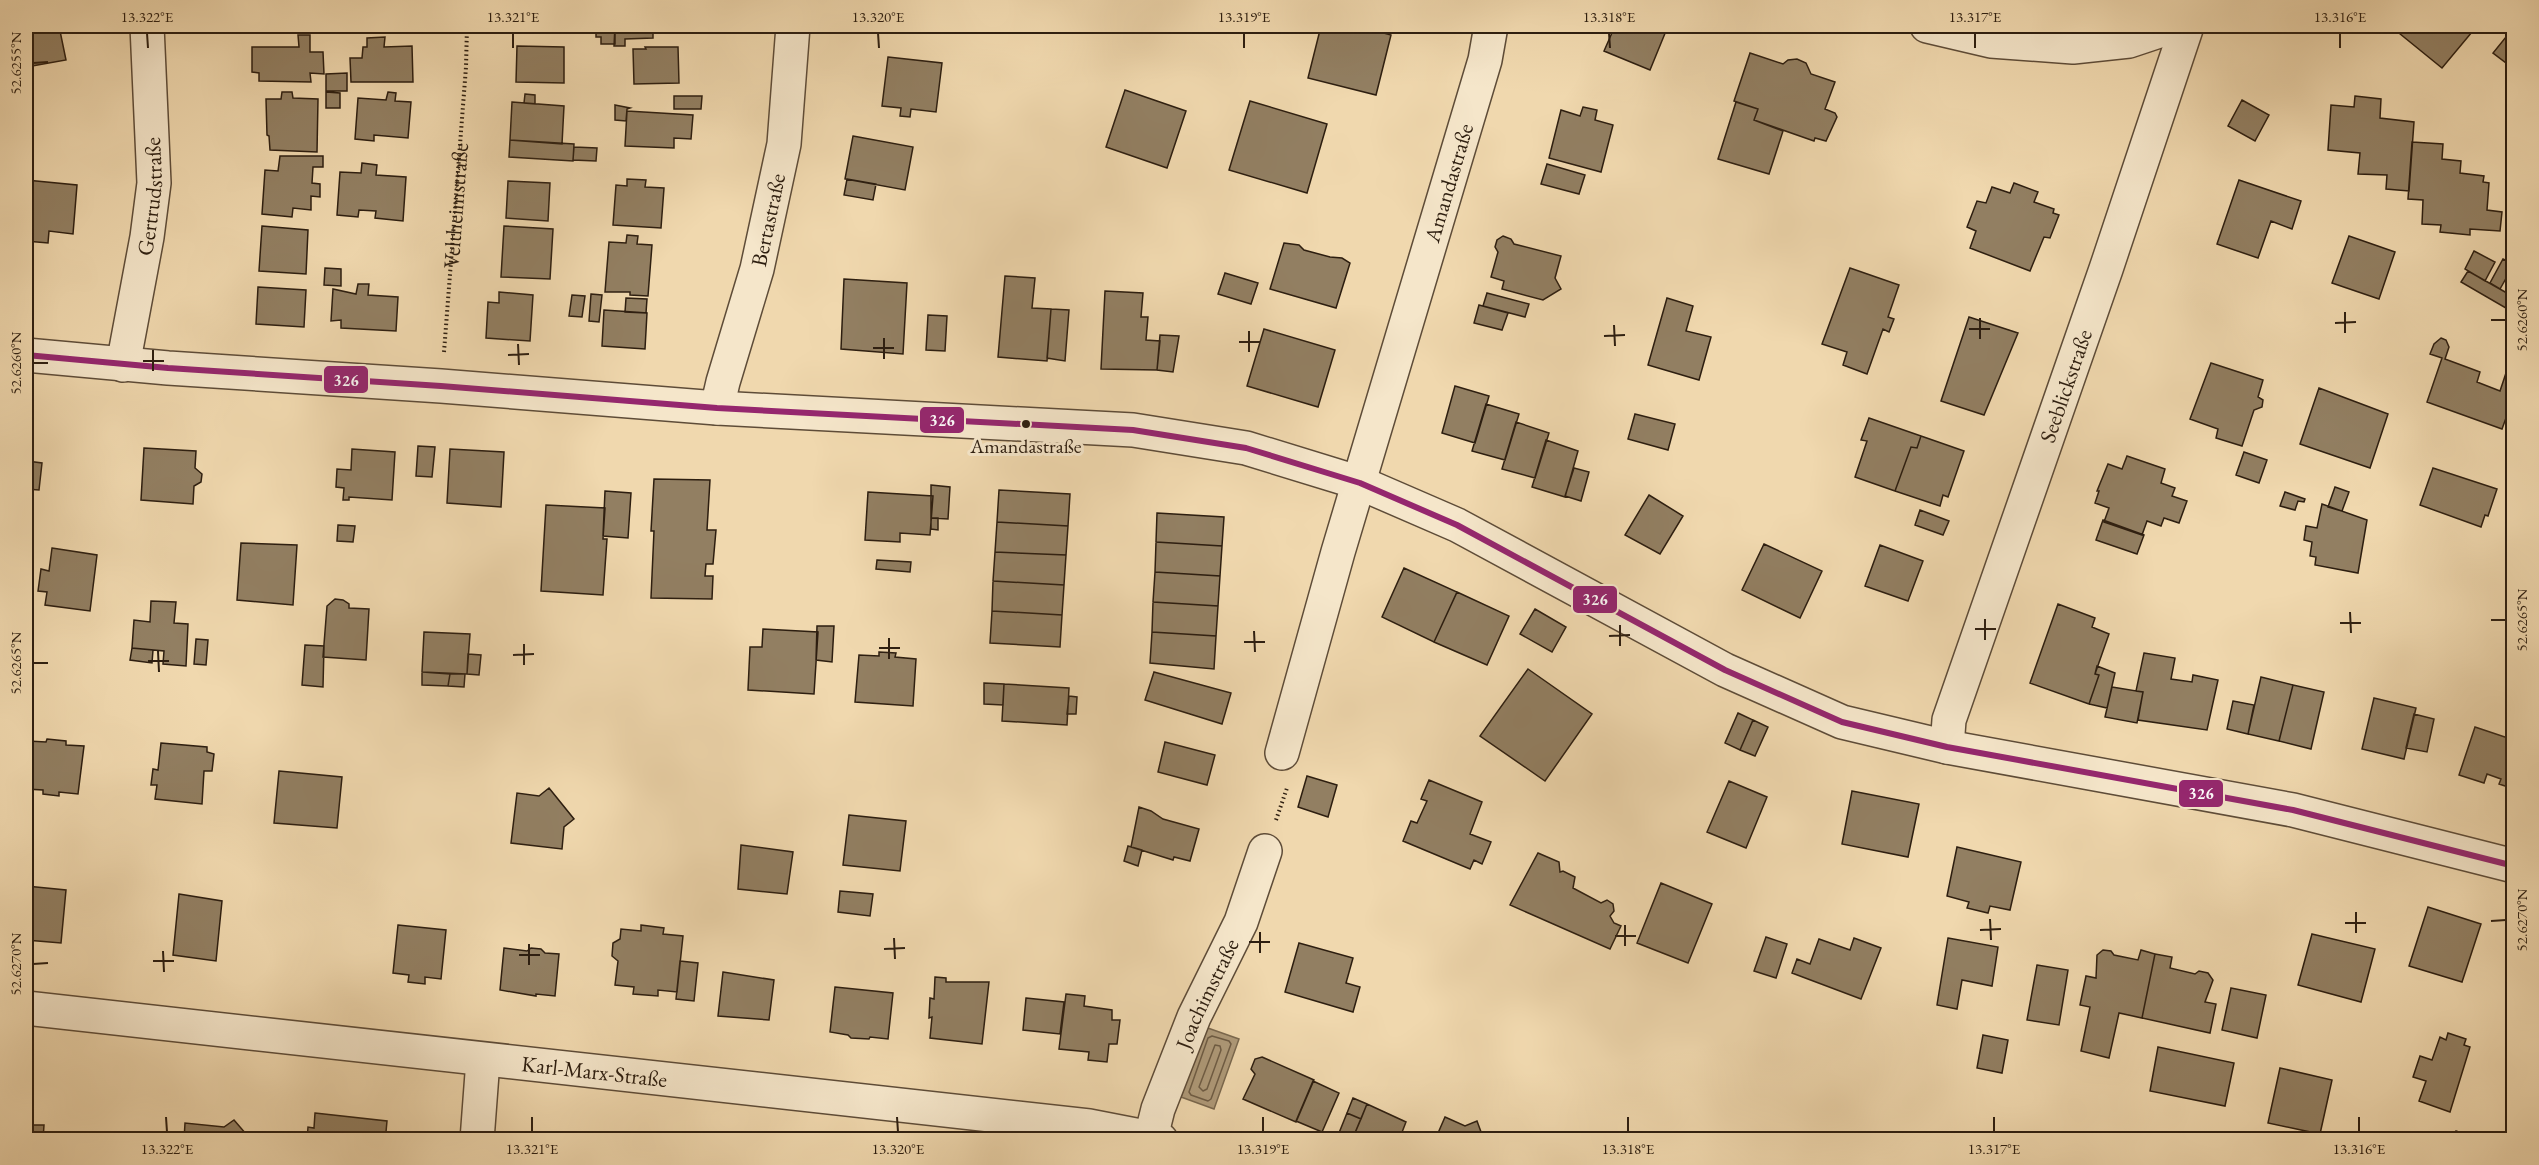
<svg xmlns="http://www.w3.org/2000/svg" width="2539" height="1165" viewBox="0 0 2539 1165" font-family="'EB Garamond',serif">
<rect width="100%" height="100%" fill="#f0d8ae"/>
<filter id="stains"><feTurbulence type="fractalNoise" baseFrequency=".00333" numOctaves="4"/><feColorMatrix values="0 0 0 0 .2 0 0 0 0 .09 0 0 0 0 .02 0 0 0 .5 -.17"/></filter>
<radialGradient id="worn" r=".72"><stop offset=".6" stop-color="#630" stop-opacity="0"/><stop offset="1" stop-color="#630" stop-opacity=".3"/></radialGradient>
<path fill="#ae9978" stroke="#7a684e" stroke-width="1.5" d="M1205,1027L1239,1039L1214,1109L1181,1097Z"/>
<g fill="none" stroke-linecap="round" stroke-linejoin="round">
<path stroke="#6e5c44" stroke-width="1.5" d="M1212,1036L1229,1041L1231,1044L1211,1099L1208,1101L1191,1095L1189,1092L1208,1038Z
M1215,1045L1220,1046L1221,1050L1207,1089L1203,1091L1199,1087Z"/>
</g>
<path fill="#927f62" stroke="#2d1e10" stroke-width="1.5" d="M26,26H59L66,60L26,67Z
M596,26H615V44H601V37H596Z
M615,26H653V38L625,39V46H614Z
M1321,26H1370L1369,29L1391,35L1376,95L1308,78Z
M1615,26H1668L1650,70L1604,51Z
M2397,26H2477L2442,68L2394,29Z
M2514,27V69L2493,53Z
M298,35H310V52H323L324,74L310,73L311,82L259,81V73L252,72V47H299Z
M385,37L384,47L412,46L413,82H351L350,58H362L363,47H367V38Z
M517,46L564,47V83L516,82Z
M645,47H678L679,83L634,84L633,49H646Z
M1750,53L1783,64L1788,60L1797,59L1806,63L1811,74L1835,82L1825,109L1835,113L1837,117L1826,141L1815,138L1814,141L1754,120L1758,109L1734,101Z
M888,57L942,63L936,112L911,109L910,117L900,116L901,108L882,106Z
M347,73V91H326V74Z
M1125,90L1186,111L1167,168L1106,147Z
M282,92H292L293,98L318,99L317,152L270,150L269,136L267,135L266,99H281Z
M326,92L340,93V108H326Z
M388,92L396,93L395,101L411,102L408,138L374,135V141L355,139L358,98L386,100Z
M525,94L535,95V104L524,103Z
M674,96H702L701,109H674Z
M2355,96L2381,99L2380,118L2414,122L2409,191L2386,189L2387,175L2358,174L2360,153L2328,150L2331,105L2354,107Z
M2242,100L2269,115L2255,141L2228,126Z
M1250,101L1327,124L1307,193L1229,170Z
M512,102L564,106L562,144L510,140Z
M1736,102L1758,109L1754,120L1783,131L1769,174L1718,159Z
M615,105L630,108L627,109L626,121L615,120Z
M1583,107L1597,110L1595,120L1613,125L1601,172L1549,158L1561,110L1580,116Z
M627,111L693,115L691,139L674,138V148L625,146Z
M853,136L913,147L905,190L845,179Z
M510,140L574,144L573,161L509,157Z
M2412,142L2443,144L2442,159L2461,161L2460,173L2484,176L2483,182L2489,183L2487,210L2502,212L2500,231L2470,229V235L2440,232L2441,225L2422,224L2423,200L2408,199Z
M574,147L597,148L596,161L573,160Z
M280,156H323V167H313L312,183L320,184V197L311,196V210L293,208L292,217L262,214L265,170L278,171Z
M362,163L377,165L376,175L406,177L403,221L375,218L376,211L359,210L358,217L337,215L340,172L361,173Z
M1547,164L1585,175L1579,194L1541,184Z
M627,179L646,180L645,187L664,188L661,228L613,225L616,185L627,186Z
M847,179L876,184L873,200L844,195Z
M26,180L77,185L73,234L49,231L48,243L26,241Z
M2239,180L2301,201L2292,229L2271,221L2258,258L2217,244Z
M508,181L550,183L548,221L506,218Z
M2014,183L2038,192L2034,202L2054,209L2053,213L2059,215L2050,238L2044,237L2030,271L1970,248L1976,231L1967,227L1977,201L1986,203L1992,187L2010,193Z
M262,226L308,230L306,274L259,271Z
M504,226L553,229L550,279L501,277Z
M627,235L638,236L637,244L652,245L648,296L630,295V292H605L609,242L626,243Z
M1503,236L1511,239L1514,244L1561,256L1555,278L1561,289L1543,300L1502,289L1504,281L1491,277L1498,252L1495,247L1497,240Z
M2349,236L2395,252L2379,299L2332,283Z
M1284,243L1299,245L1304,250L1330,257L1342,258L1350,263L1336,308L1270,289Z
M2474,251L2495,262L2485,281L2465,269Z
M2503,259L2514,264L2500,289L2490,283Z
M325,268L341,269V286L324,285Z
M1850,268L1899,285L1888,317L1894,319L1889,332L1883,329L1867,374L1843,365L1847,352L1822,344Z
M2468,271L2514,297V307L2511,311L2461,282Z
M1225,273L1258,283L1251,304L1218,294Z
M1005,276L1035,278L1032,308L1051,309L1047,361L998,357Z
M844,279L907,283L903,354L841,349Z
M358,284H369L368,295L398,297L396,331L341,328V320L331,321L333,289L356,294Z
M258,287L306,290L304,327L256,324Z
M1105,291L1143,293L1141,317H1148L1146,340L1160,341L1157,370L1101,369Z
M499,292L533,295L530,341L486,338L488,302L499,303Z
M1487,293L1529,304L1525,317L1483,306Z
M591,294L602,295L599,322L589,321Z
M572,295L585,296L582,317L569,316Z
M626,298L647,299L646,313L625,312Z
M1667,298L1693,306L1686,331L1711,337L1699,380L1648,365Z
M1479,305L1508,313L1502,330L1474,323Z
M1051,309L1069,310L1065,361L1047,358Z
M604,310L647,313L645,349L602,346Z
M928,315L947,316L945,351L926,350Z
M1969,317L2018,333L1984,415L1941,401Z
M1264,329L1335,350L1318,407L1247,386Z
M1160,335L1179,336L1173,372L1157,370Z
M2441,338L2446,340L2449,347L2445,359L2480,372L2477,382L2500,391L2507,370L2514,372V396L2502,429L2427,402L2442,358L2430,354L2434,344Z
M2211,363L2263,380L2258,397L2263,400L2262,407L2254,410L2242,446L2216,438L2218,429L2190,419Z
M1455,386L1489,396L1475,443L1442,433Z
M2319,388L2388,414L2370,468L2300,444Z
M1486,404L1519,414L1505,460L1472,451Z
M1635,414L1675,424L1668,450L1628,439Z
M1869,418L1921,436L1917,448L1911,447L1895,491L1855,477L1867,441L1861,440Z
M1516,422L1549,433L1535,478L1502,469Z
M1921,436L1964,451L1948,497L1943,495L1940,506L1895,491L1911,447L1917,448Z
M1546,440L1578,451L1565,497L1532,487Z
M418,446L435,447L432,477L416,476Z
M144,448L196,451L195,468L202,474L201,482L194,486L193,504L141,500Z
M352,449L395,452L392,500L349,497V500H343L344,488L336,487L337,469L351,470Z
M450,449L504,452L501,507L447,503Z
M2244,452L2267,460L2259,483L2236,475Z
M2127,456L2165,469L2161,483L2175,488L2172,496L2187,501L2179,523L2164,518L2161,526L2147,521L2142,535L2104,522L2109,508L2095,503L2099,491H2097L2108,464L2122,469Z
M27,461L42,463L39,490L26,489Z
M1574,468L1589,472L1581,501L1565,496Z
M2433,468L2497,489L2488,516L2485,515L2481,527L2420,505Z
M654,479L710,480L707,530H716L713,564H706L705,576H713L712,599L651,598L654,531H651Z
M931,485L950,487L948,519L931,518Z
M2335,487L2349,492L2342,511L2328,507Z
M999,490L1070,494L1068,526L997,522Z
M605,491L631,493L628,538L603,536Z
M868,492L933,496L930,535L900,533V542L865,540Z
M2285,492L2305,499L2304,502L2298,501L2295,510L2280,506Z
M1649,495L1683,516L1660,554L1625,535Z
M2322,504L2367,520L2358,573L2315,565L2316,557L2310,556L2312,542L2304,540L2306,526L2317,528Z
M546,505L605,508L603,539H607L603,595L541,591Z
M1920,510L1949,521L1943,535L1915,525Z
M1157,513L1224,517L1222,546L1156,542Z
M931,518H938V530L931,529Z
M2103,520L2144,535L2137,554L2096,540Z
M997,522L1068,526L1066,555L995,552Z
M338,525L355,526L353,542L337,541Z
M1156,542L1222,546L1220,576L1155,572Z
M241,543L297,545L293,605L237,600Z
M1764,544L1822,571L1800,618L1742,590Z
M1880,545L1923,561L1908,601L1865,586Z
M52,548L97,555L90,611L45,605L47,592L38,591L41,569L49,571Z
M995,552L1066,555L1064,585L993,581Z
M877,560L911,562L910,572L876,569Z
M1404,568L1457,592L1434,642L1382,617Z
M1155,572L1220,576L1218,606L1153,602Z
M993,581L1064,585L1062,615L992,611Z
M1457,592L1509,616L1487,665L1434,642Z
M335,599L343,600L349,604V608L369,609L366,660L323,657L327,606Z
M151,601L176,602L174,623L188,624L186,666L163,664L164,651L132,648L134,620L150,622Z
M1153,602L1218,606L1216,636L1152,632Z
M2058,604L2095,618L2092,627L2109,634L2095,674L2099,675L2089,704L2030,683Z
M1535,609L1566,627L1552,652L1520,634Z
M992,611L1062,615L1060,647L990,643Z
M817,626H834L832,662L816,660Z
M763,629L818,632L814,694L748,690L750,647H762Z
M424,632L470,634L467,674L422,672Z
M1152,632L1216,636L1214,669L1150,663Z
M196,639L208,640L206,665L194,664Z
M305,645L324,646L323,687L302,685Z
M132,648L153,650L152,663L130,660Z
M879,652L896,653L895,657L916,659L913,706L855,702L859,655L879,656Z
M2144,653L2175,658L2171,679L2192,682L2193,675L2218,680L2207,730L2138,720L2143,692L2136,691Z
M468,654L481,655L479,675L467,674Z
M2097,666L2115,673L2107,708L2089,704L2099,675L2095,674Z
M1528,669L1592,714L1545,781L1480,736Z
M422,672L450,674L448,686L422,685Z
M1154,672L1231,693L1222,724L1145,700Z
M450,674H465L464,687L448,686Z
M2261,677L2293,685L2279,741L2248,734Z
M984,683L1004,684L1003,705L984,704Z
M1004,684L1069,688L1067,725L1002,721Z
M2293,685L2324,692L2311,749L2279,741Z
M2112,687L2143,692L2137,723L2105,717Z
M1069,696L1077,697L1076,714H1067Z
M2374,698L2416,708L2404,759L2362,749Z
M2233,701L2254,705L2248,734L2227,729Z
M1738,713L1753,720L1740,750L1725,743Z
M2414,714L2434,719L2427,752L2406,748Z
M1753,720L1768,727L1755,756L1740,750Z
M2475,727L2514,740V789L2499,784L2501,779L2487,774L2484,783L2459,775Z
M47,739L66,741V745L84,746L78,794L59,792V796L43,794V790L26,789L28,741L46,742Z
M1165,742L1215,755L1207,785L1158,772Z
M161,743L207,747V752L214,754L212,771H204L202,804L155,799L157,785H151L153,769L158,770Z
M279,771L342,777L337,828L274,823Z
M1307,776L1337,785L1328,817L1298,807Z
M1429,780L1482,802L1470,834L1491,842L1482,864L1474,860L1470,869L1403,841L1411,821L1417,823L1427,801L1421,799Z
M1729,781L1767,797L1746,848L1707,832Z
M549,788L574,819L564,827L562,849L511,843L517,793L539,796Z
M1852,791L1919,804L1908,857L1842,844Z
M1139,807L1151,811L1163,819L1199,829L1190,861L1174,857L1173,860L1131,847Z
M849,815L906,821L900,871L843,865Z
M741,845L793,852L787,894L738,889Z
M1128,846L1142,850L1138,866L1124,861Z
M1957,847L2021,862L2010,910L1990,906L1988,913L1967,908L1969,902L1947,896Z
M1538,853L1559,862L1560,872L1563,871L1575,877L1573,888L1601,903L1607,900L1613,904L1614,911L1610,916L1614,923L1621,926L1610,949L1510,905Z
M1661,883L1712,904L1688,963L1637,943Z
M26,886L66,890L61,943L26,940Z
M840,891L873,894L870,916L838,912Z
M179,894L222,901L216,961L173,955Z
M2428,907L2481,924L2462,982L2409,966Z
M398,925L446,930L441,979L425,977V984L408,982L409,975L393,973Z
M641,925L664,928L663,934L683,936L677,992L658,990V996L633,994L634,987L615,985L618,961L612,956L613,943L620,939L621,929L641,931Z
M2312,934L2375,949L2361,1002L2298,985Z
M1766,937L1787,944L1776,978L1754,971Z
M1854,938L1881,948L1861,999L1792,973L1797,959L1810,964L1819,939L1850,950Z
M1948,938L1998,947L1992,986L1962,980L1957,1009L1937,1005Z
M1299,943L1353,958L1346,983L1360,987L1353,1012L1285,992Z
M504,948L527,951L531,948L541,949L545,953L559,954L555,996L536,994V996L500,990Z
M2103,950L2111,951L2114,955L2138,960L2141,950L2155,954L2142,1018L2119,1013L2109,1058L2081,1051L2090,1007L2080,1005L2086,976L2096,978L2097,955Z
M2155,954L2172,957L2170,968L2195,974L2199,971L2208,973L2213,980L2205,1002L2216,1004L2210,1033L2142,1018Z
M680,961L698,963L694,1001L676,999Z
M2037,965L2068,970L2059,1025L2027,1020Z
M723,972L774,980L769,1020L718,1016Z
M935,977L946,978V982H989L982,1044L930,1038L932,1017L929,1018L930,998L934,999Z
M835,987L893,993L888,1039L870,1037L869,1039L851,1038L848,1035L830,1032Z
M2231,988L2266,995L2257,1038L2222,1030Z
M1066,994L1085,996L1084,1006L1112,1010V1020H1120L1117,1044H1109L1107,1062L1088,1060L1089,1052L1059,1049Z
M1026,998L1064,1002L1060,1034L1023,1030Z
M2448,1033L2466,1039L2464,1045L2470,1047L2450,1112L2419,1101L2426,1081L2413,1077L2420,1056L2432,1060L2440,1037L2446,1040Z
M1983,1035L2008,1040L2002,1073L1977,1068Z
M2158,1047L2234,1063L2225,1106L2150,1091Z
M1262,1057L1314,1080L1296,1122L1243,1099L1255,1074L1251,1069L1255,1059Z
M2280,1068L2332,1080L2320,1134L2268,1123Z
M1313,1081L1339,1093L1322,1132L1296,1121Z
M1353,1098L1367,1104L1361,1119L1347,1113Z
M1367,1104L1406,1122L1399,1140H1352Z
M315,1113L387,1121L386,1132L400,1133V1140H307L308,1127L314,1128Z
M1347,1113L1361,1119L1352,1140H1341L1337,1138Z
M1445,1117L1465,1126L1477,1121L1484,1140H1435Z
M234,1120L247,1135L240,1140H184L185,1123L224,1127Z
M26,1122L28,1125H44L43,1140H26Z
M2456,1131L2482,1140H2453Z"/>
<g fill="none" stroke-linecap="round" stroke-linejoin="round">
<defs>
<g id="minor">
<path d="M1927,26L1991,41L2073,47L2129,41L2174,26"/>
<path d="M26,355L168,368L441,386L717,408L1133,430L1246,448L1360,483L1457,525L1725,670L1842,722L1947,747L2293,810L2514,866"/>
<path id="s2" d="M123,365L147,237L154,183L147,26"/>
<path id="s3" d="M717,408L723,382L757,269L784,144L793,26"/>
<path id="s4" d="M1947,747L1949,720L2106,269L2187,26"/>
<path id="s5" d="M1282,753L1338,552L1485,60L1491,26"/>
<path id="s6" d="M26,1008L1089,1126L1161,1140"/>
<path id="s7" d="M1151,1137L1158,1109L1194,1017L1241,922L1265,851"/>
<path d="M477,1140L483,1060"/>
</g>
</defs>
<use href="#minor" stroke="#5e4c38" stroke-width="36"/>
<g stroke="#2d1e10" stroke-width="4" stroke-dasharray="1.5 3" stroke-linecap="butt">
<path id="s1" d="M444,352L466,67L467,26"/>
<path d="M1276,820L1287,788"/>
</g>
<use href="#minor" stroke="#f5e6ca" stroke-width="33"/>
<defs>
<path id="bus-1" d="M26,355L168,368L441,386L717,408L1133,430L1246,448L1360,483L1457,525L1725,670L1842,722L1947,747L2293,810L2514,866"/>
</defs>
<use href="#bus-1" stroke="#f5e6ca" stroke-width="10"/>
<use href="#bus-1" stroke="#95276e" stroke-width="6"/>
</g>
<path fill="none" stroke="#2d1e10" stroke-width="2" d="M147,33L148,48M513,33V48M878,33L879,48M1244,33V48M1609,33L1610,48M1975,33V48M2340,33V48M33,63L48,62M2345,312V333M1980,318V339M2491,320H2506M2335,323L2356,322M1614,325L1615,346M1969,329H1990M1249,331V352M1604,336L1625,335M884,338V359M1239,342H1260M518,344L519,365M873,348H894M153,350V371M508,355L529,354M143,361H164M33,363H48M2350,612L2351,633M1985,619V640M2491,620H2506M2340,623H2361M1620,625V646M1975,629H1996M1254,631L1255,652M1609,636L1630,635M889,638V659M1244,642H1265M524,644V665M879,648H900M158,651L159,672M513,655L534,654M148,661H169M33,663H48M2356,912V933M1990,919L1991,940M2491,921L2506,920M2345,923H2366M1625,925V946M1980,930L2001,929M1260,932V953M1615,936H1636M894,938L895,959M1249,942H1270M529,944V965M884,949L905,948M163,951L164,972M519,955H540M153,961H174M33,964L48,963M166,1117L167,1132M532,1117V1132M897,1117L898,1132M1263,1117V1132M1628,1117V1132M1994,1117V1132M2359,1117V1132"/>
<circle fill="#2d1e10" stroke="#f5e6ca" stroke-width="2" cx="1026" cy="424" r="5"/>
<g text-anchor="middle" stroke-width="6" stroke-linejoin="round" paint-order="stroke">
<g font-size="20" fill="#2d1e10" stroke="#f5e6ca">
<text x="1026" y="453">Amandastraße</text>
</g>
<g font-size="22" fill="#2d1e10" stroke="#f5e6ca">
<text dy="8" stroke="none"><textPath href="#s5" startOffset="594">Amandastraße</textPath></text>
<text dy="8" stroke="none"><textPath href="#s2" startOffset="171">Gertrudstraße</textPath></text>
<text dy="8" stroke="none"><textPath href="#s1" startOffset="147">Veltheimstraße</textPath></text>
<text dy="8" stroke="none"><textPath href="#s3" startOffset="195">Bertastraße</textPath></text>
<text dy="8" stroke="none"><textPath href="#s4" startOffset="381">Seeblickstraße</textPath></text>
<text dy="8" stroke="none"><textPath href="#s7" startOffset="154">Joachimstraße</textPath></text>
<text dy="8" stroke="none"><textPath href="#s6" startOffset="572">Karl-Marx-Straße</textPath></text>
</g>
</g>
<g stroke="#f5e6ca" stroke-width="2">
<rect x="323" y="365" width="46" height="29" rx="6" fill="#95276e"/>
<rect x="919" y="406" width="46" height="28" rx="6" fill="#95276e"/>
<rect x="1572" y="585" width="46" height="29" rx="6" fill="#95276e"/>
<rect x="2178" y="779" width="46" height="29" rx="6" fill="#95276e"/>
</g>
<g font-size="16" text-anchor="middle" font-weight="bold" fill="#fff">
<text x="346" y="386">326</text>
<text x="942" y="426">326</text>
<text x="1595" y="605">326</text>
<text x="2201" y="799">326</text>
</g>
<rect width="2539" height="1165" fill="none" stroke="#f0d8ae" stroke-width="66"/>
<rect x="33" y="33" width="2473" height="1099" fill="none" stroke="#2d1e10" stroke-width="2"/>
<g font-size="15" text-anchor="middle" fill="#2d1e10">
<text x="147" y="22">13.322°E</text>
<text x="513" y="22">13.321°E</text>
<text x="878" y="22">13.320°E</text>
<text x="1244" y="22">13.319°E</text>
<text x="1609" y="22">13.318°E</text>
<text x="1975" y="22">13.317°E</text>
<text x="2340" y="22">13.316°E</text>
<text transform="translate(16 63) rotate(-90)" y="5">52.6255°N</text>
<text transform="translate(2522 320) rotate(-90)" y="5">52.6260°N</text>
<text transform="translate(16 363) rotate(-90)" y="5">52.6260°N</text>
<text transform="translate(2522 620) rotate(-90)" y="5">52.6265°N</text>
<text transform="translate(16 663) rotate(-90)" y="5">52.6265°N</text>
<text transform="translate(2522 920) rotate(-90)" y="5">52.6270°N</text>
<text transform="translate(16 964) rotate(-90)" y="5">52.6270°N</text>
<text x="167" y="1154">13.322°E</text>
<text x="532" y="1154">13.321°E</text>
<text x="898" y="1154">13.320°E</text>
<text x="1263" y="1154">13.319°E</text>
<text x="1628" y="1154">13.318°E</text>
<text x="1994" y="1154">13.317°E</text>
<text x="2359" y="1154">13.316°E</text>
</g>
<rect width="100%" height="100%" filter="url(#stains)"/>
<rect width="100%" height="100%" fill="url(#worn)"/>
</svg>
